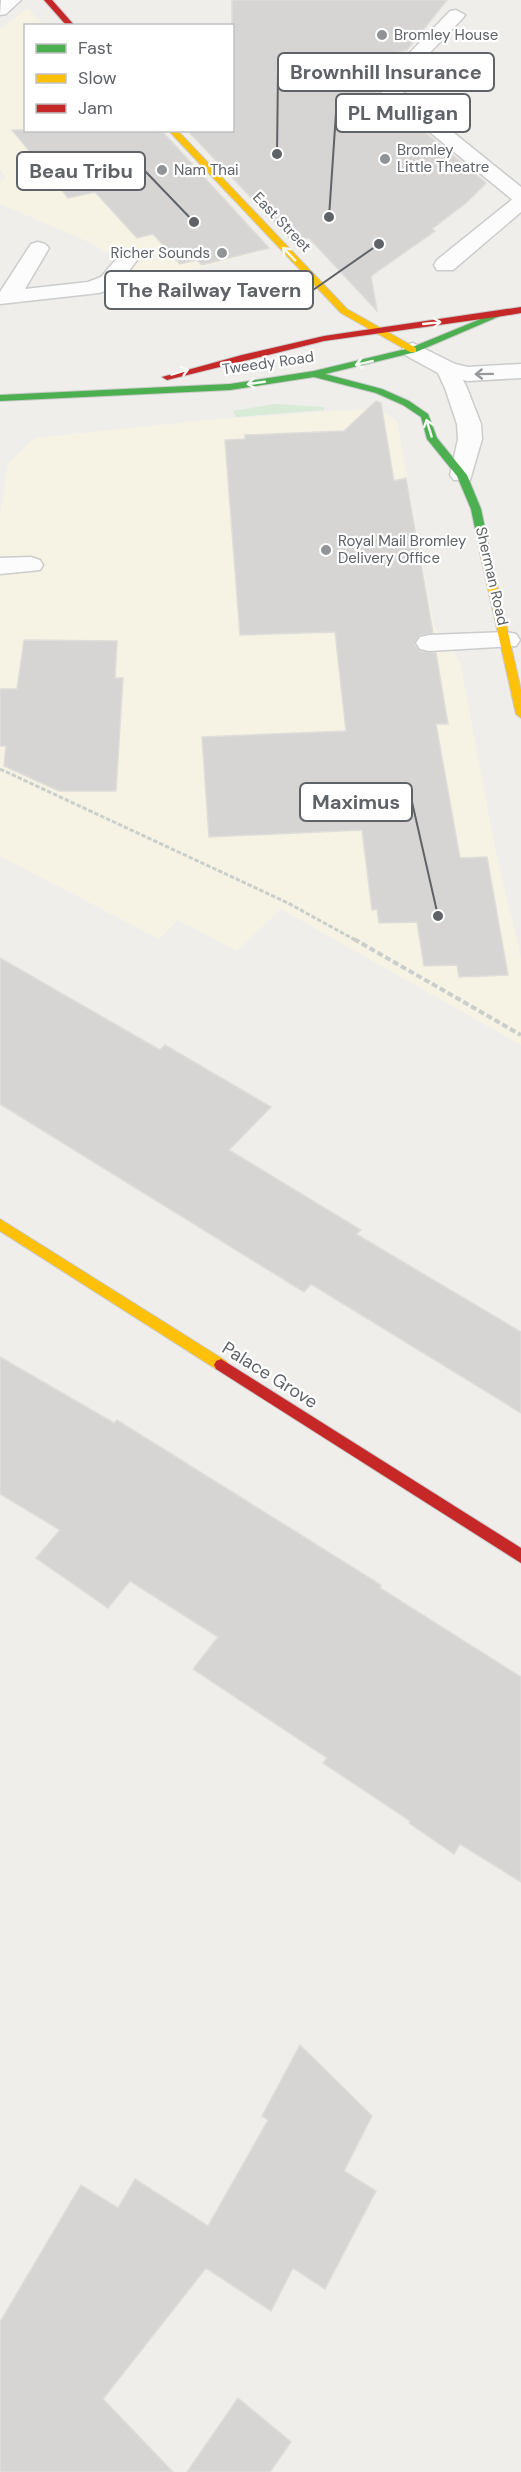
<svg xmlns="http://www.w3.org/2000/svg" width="521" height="2472" viewBox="0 0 521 2472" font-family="'DM Sans',sans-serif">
<rect width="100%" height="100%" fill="#efeeea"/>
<path fill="#f7f3e4" d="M27,8L44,25L26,26V130L144,131L260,252L118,289L113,285L127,262L80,238L0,204V183L6,177L0,169V30Z
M366,409L385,413L397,421L434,626L460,661L495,848L521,958V1045L281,909L237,951L178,920L159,939L0,856V517L8,463L35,438L207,420Z"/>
<path fill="#d8ebd6" d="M274,404L324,407V410L236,417L233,411Z"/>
<path fill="#d6d5d3" stroke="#deddd9" stroke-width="1.5" d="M232,0H447L407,50L342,63L486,183L466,203L432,229L435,231L371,276L377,311L309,238L293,242L187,130H232Z
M12,130H161L269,248L202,265L197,260L180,264L153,234L137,238L95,192L68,198Z
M376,401L381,403L394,481L406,478L433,633L420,635L414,644L420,651L436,653L448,724H436L460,858L487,857L508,975L459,977L457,965L424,966L417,922L379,923L377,909L372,910L362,830L209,837L202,737L346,731L335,632L240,635L225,440L245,439V435L344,431Z
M24,640L117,641L115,678H123L116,791H59L4,766L6,746H0V689H17Z
M0,958L160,1050L165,1045L271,1107L229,1150L361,1230L356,1234L521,1332V1413L311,1284L304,1292L0,1104Z
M0,1357L114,1423L117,1420L381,1585L380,1588L521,1677V1882L460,1844L454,1854L409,1823L410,1821L323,1763L327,1758L193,1669L218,1637L130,1581L108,1608L36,1558L60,1530L0,1494Z
M300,2045L372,2116L344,2171L376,2191L325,2289L293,2268L271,2311L206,2268L103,2399L173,2472H0V2322L81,2185L118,2208L135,2179L208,2226L268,2120L262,2116Z
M238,2398L291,2442L270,2472H187Z"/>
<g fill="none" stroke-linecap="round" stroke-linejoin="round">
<defs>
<path id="lane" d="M456,10L465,15L462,19L397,87L521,187V203L514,201L376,88L450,11Z
M38,242L45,244L49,248L25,289L88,282L101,277L119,256H133L137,260L117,287L99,293L0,304V292L31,244Z
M447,362L468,367L521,364V378L468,381L439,374L436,369L439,364Z
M31,557L40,560L43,565L40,570L0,574V558Z
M507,632L516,634L520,640L516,646L429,651L420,649L416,643L420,637L429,635Z"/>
<path id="street" d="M21,0L6,14L0,15L1,0Z
M521,196V212L453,270H437L434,265L437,260L514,198Z
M413,343L455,364L467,388L481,424L482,439L470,480H454L450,475L458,439L457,424L445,388L438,373L405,355L402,350L405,345Z"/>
<path id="fast" d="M493,314L500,316L416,352L325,374L382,389L409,401L428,414L437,438L467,475L481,509L491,557L486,560L481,557L471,509L457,476L427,439L421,417L403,405L376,393L314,377L230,390L0,401V395L230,384L314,371L410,348Z"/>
<path id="slow" d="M168,130H177L347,309L416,348V352H410L341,313Z
M486,554L491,557L521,690V718L516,714L481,557Z
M0,1219L226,1361L228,1365L226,1369L221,1371L216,1369L0,1231Z"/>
<path id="jam" d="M44,0H52L75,26H67Z
M521,307V313L503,316L324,341L167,380L162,377L242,355L324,336Z
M221,1359L521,1548V1563L216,1369L214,1365L216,1361Z"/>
</defs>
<use href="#lane" stroke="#cbcccc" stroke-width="3"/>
<use href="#street" stroke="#cbcccc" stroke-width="3"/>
<use href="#fast" stroke="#cacacb" stroke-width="2"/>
<use href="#slow" stroke="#cacacb" stroke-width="2"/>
<use href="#jam" stroke="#cacacb" stroke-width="2"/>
<path stroke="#cacfcc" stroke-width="3" stroke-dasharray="4.5 2" stroke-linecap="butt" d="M0,769L288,903L357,941"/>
<path stroke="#cacfcc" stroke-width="4" stroke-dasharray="6 3" stroke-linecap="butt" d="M354,939L521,1035"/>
<use href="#lane" fill="#fdfcfc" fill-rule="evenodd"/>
<use href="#street" fill="#fdfcfc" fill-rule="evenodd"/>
<use href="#fast" fill="#4caf50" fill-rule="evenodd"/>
<use href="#slow" fill="#ffc107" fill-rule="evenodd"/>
<use href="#jam" fill="#c62828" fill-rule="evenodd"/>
</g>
<defs><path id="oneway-shaft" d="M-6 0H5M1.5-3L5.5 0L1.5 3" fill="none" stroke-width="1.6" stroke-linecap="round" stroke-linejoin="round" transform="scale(1.5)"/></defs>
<g stroke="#f6fbf6">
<use href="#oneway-shaft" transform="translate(289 254) rotate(-134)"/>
<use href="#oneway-shaft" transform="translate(432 323) rotate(-6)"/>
<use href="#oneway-shaft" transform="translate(364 363) rotate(167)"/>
<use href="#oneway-shaft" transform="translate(180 372) rotate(-17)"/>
<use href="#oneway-shaft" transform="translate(256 383) rotate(172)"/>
<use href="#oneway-shaft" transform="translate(429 428) rotate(-107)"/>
</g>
<use stroke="#96999c" href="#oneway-shaft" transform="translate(484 374) rotate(179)"/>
<g fill="#919496" stroke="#fff" stroke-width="2">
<circle cx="382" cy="35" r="6"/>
<circle cx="385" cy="159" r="6"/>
<circle cx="162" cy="170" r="6"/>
<circle cx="222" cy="253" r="6"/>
<circle cx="326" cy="550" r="6"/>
</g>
<g text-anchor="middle" stroke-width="4.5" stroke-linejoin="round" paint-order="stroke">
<g font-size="15" fill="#5f6368" stroke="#fff" text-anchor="start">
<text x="394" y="40">Bromley House</text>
<text x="397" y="155">Bromley<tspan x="397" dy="17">Little Theatre</tspan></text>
<text x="174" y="175">Nam Thai</text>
<text x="210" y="258" text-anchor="end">Richer Sounds</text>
<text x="338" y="546">Royal Mail Bromley<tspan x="338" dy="17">Delivery Office</tspan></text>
</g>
<g font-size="15" fill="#5f6368" stroke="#fff">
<text transform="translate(282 222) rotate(46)" y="5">East Street</text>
<text transform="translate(268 363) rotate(-8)" y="5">Tweedy Road</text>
<text transform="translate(492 576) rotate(77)" y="5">Sherman Road</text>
</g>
<g font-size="18" fill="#5f6368" stroke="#fff">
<text transform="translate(270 1375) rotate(32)" y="6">Palace Grove</text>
</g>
</g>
<path fill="none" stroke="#5f6368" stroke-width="2" d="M277 154L278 72M329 217L336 113M194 222L145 171M379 244L313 290M438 916L412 802"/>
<g fill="#5f6368" stroke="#fff" stroke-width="2">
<circle cx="277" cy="154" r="6"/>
<circle cx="329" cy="217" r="6"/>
<circle cx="194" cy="222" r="6"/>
<circle cx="379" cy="244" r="6"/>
<circle cx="438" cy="916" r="6"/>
</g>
<g fill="#fff" stroke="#5f6368" stroke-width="2">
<rect x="278" y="53" width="216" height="38" rx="6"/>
<rect x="336" y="94" width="134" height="38" rx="6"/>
<rect x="17" y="152" width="128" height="38" rx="6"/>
<rect x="105" y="271" width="208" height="38" rx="6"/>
<rect x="300" y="783" width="112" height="38" rx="6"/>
</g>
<g font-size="20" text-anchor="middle" font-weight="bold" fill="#5f6368">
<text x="386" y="79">Brownhill Insurance</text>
<text x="403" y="120">PL Mulligan</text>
<text x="81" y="178">Beau Tribu</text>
<text x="209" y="297">The Railway Tavern</text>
<text x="356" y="809">Maximus</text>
</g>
<rect x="24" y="24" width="210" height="108" fill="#ffffff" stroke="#bfc1c3" stroke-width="1.5"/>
<rect x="36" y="44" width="30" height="9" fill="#4caf50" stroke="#bfc1c3" stroke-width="1.5"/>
<text x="78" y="54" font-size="18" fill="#5f6368">Fast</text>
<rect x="36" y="74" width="30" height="9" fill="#ffc107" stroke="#bfc1c3" stroke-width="1.5"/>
<text x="78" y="84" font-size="18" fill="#5f6368">Slow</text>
<rect x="36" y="104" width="30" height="9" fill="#c62828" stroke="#bfc1c3" stroke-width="1.5"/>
<text x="78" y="114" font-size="18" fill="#5f6368">Jam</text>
</svg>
